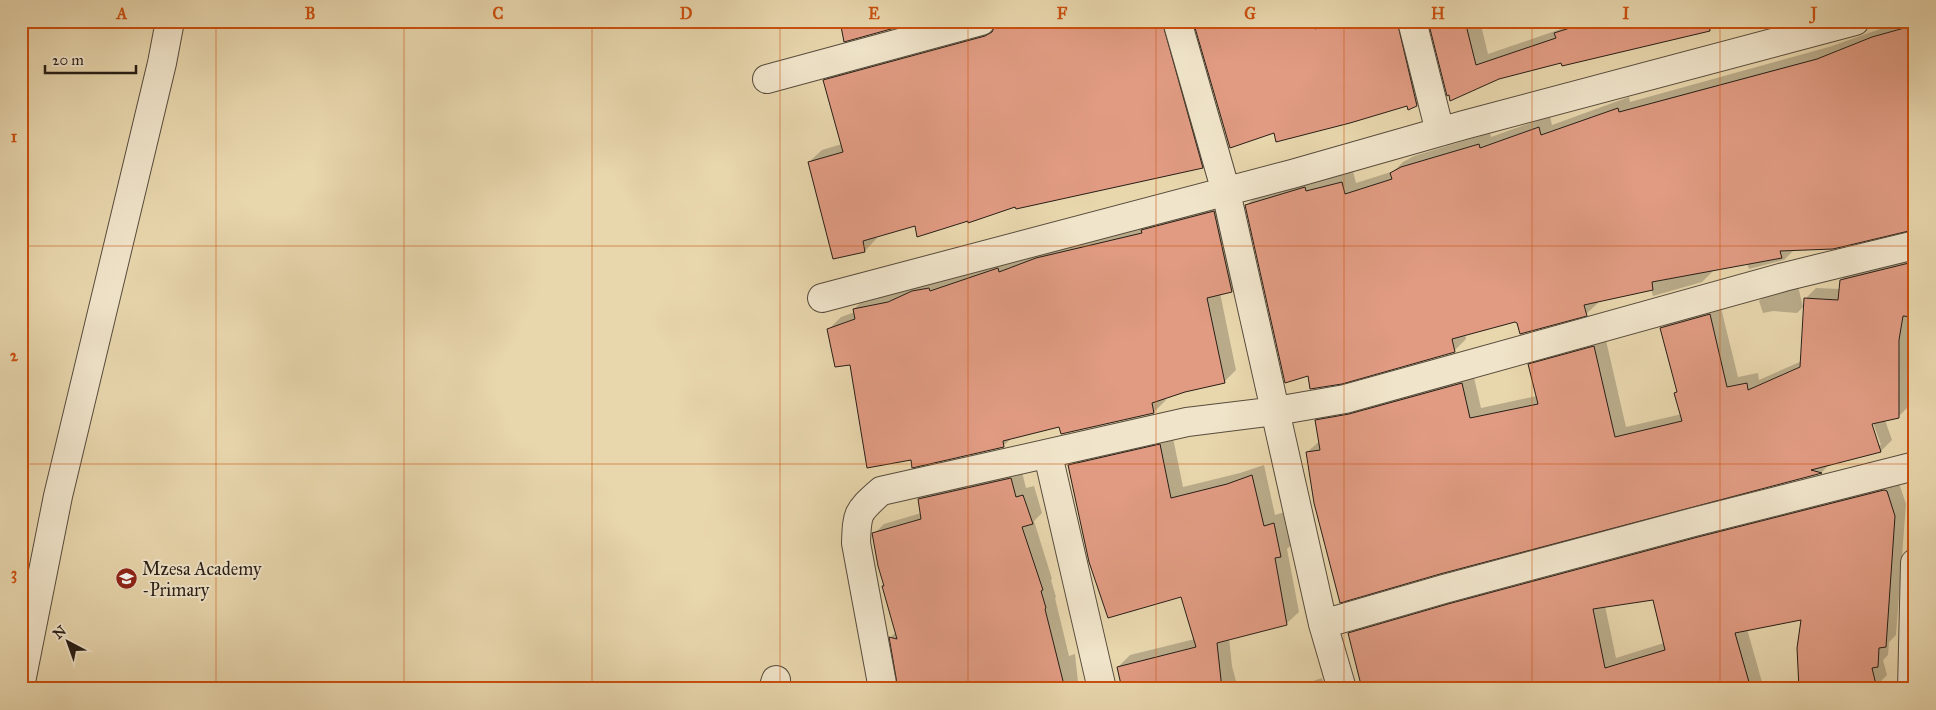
<svg xmlns="http://www.w3.org/2000/svg" width="1936" height="710" viewBox="0 0 1936 710" font-family="'IM FELL Great Primer',serif">
<rect width="100%" height="100%" fill="#e8d6ad"/>
<filter id="stains"><feTurbulence type="fractalNoise" baseFrequency=".004" numOctaves="4"/><feColorMatrix values="0 0 0 0 .2 0 0 0 0 .09 0 0 0 0 .02 0 0 0 .5 -.17"/></filter>
<radialGradient id="worn" r=".72"><stop offset=".6" stop-color="#630" stop-opacity="0"/><stop offset="1" stop-color="#630" stop-opacity=".3"/></radialGradient>
<path fill="#0003" fill-rule="evenodd" d="M997,21H1176L1214,155L1202,167L1016,205L969,220L916,225L876,236L877,238L865,251L834,257L809,162L822,150L842,144L824,80L836,68L997,25Z
M1195,21H1411L1429,93L1417,105H1408L1275,131Z
M1429,21H1480L1488,54L1561,29L1568,21H1746L1563,64L1562,62L1498,78L1451,100Z
M1903,21H1915V226L1912,229L1795,249L1784,260L1749,269L1747,263L1714,270L1702,282L1653,296L1651,289L1597,301L1598,303L1586,314L1515,321L1465,334L1466,339L1454,351L1309,374L1246,206L1258,194L1353,171L1356,183L1394,171L1403,162L1414,156L1490,133L1491,137L1550,116L1552,125L1629,97L1630,102L1829,47Z
M1226,199L1244,278L1232,291L1220,293L1236,370L1224,382L1184,391L1165,398L1166,400L1154,412L1060,425L1012,438L1003,446L912,459L828,330L841,317L855,312L854,309L866,297Z
M1915,254V313L1911,315L1909,328V406L1898,417L1885,420L1892,440L1881,451L1830,464L1822,472L1440,573L1307,452L1320,441L1316,421L1327,410L1473,373L1481,408L1537,396L1529,365L1540,354L1605,336L1626,427L1682,414L1676,393L1678,391L1662,328L1672,317L1720,304L1738,377L1758,373L1759,380L1802,361L1805,299L1816,288L1840,289L1841,280L1852,269ZM1871,417L1881,445H1878L1869,418Z
M1798,286L1803,307L1797,313L1773,311L1763,313L1759,301L1765,295Z
M1172,433L1183,487L1240,473L1264,465L1275,515L1285,512L1292,544L1287,549L1299,612L1287,623L1229,638L1232,666L1238,689H1124L1118,667L1130,655L1195,639L1182,595L1069,465L1081,454Z
M1021,468L1026,488L1034,486L1042,513L1034,521L1052,579L1051,580L1056,597L1055,598L1069,656L1075,654L1078,682L1072,689H899L891,637L896,632L883,587L885,585L873,535L884,524L921,513L919,499L929,489Z
M1898,480L1906,504L1896,635L1889,642L1888,655L1883,660L1887,675L1876,686L1802,618L1747,629L1764,689H1364L1349,633L1360,623ZM1654,598L1664,643L1616,658L1605,606Z
M1322,678L1324,689H1289Z"/>
<path fill="#e09b82" stroke="#271e16" fill-rule="evenodd" d="M840,21H920L844,42Z
M1003,21H1162L1203,168L1016,209L1015,207L968,223V221L917,237L915,226L863,241L865,252L833,259L808,162L843,152L823,80L985,36L992,32L996,23Z
M1193,21H1313L1315,29L1340,21H1397L1417,106L1408,110L1407,106L1350,123L1276,142L1274,133L1230,148Z
M1428,21H1465L1476,65L1556,38L1554,33L1592,21H1709L1710,31L1562,66L1561,63L1499,79L1450,101L1449,95L1447,96Z
M1915,25V210L1913,230L1833,249L1780,251L1782,258L1652,282L1653,290L1584,305L1587,316L1520,334L1517,323L1515,322L1452,339L1455,352L1342,384L1310,389L1308,376L1285,383L1245,205L1305,187L1306,191L1342,182L1345,194L1392,179L1390,173L1401,167L1479,144L1480,148L1539,127L1541,135L1618,108L1619,112L1817,59L1872,37Z
M1214,211L1232,292L1207,298L1225,383L1185,392L1152,403L1154,413L1061,434L1059,427L1003,441L1004,447L912,468L911,460L867,468L850,365L835,367L827,329L855,319L853,309L888,302L912,291L929,288L930,291L998,268L999,272L1036,258L1142,233L1141,230Z
M1909,263V265L1915,263L1913,317L1903,316L1899,340V418L1872,424L1881,452L1811,470L1822,473L1440,574L1340,603L1314,503L1306,452L1320,450L1315,420L1349,414L1462,383L1470,418L1538,404L1528,364L1594,346L1615,437L1682,421L1674,393L1677,392L1660,328L1710,314L1727,387L1747,383L1748,390L1800,367L1804,298L1838,300L1840,280Z
M1160,444L1171,498L1227,484L1252,475L1264,526L1274,523L1281,557L1275,558L1287,625L1217,643L1222,689H1122L1117,667L1196,647L1181,597L1108,618L1089,562L1068,465Z
M1011,478L1016,497L1023,495L1033,524L1022,527L1043,590L1041,591L1046,608L1045,609L1065,689H898L889,637L897,639L882,586H884L878,566L872,533L921,519L918,499Z
M1884,490L1887,491L1895,516L1886,647L1879,648L1878,667L1872,668L1877,689H1799L1797,648L1801,620L1735,633L1751,689H1362L1348,633L1448,604L1698,537ZM1653,600L1665,650L1605,668L1593,609Z"/>
<g fill="none" stroke-linecap="round" stroke-linejoin="round">
<defs>
<path id="minor" d="M1177,21L1226,192L1323,624L1342,689
M1412,21L1440,132
M767,79L981,21
M822,298L1292,174L1464,125L1855,21
M1048,455L1102,689
M1323,624L1444,589L1694,522L1915,466
M21,682L58,496L162,63L170,21
M773,689L776,680
M883,689L856,543C857,511 858,512 881,491L1187,422L1276,411L1345,399L1784,277L1915,245"/>
<path id="tertiary" d="M1912,689L1915,563"/>
</defs>
<use href="#minor" stroke="#574c3c" stroke-width="30"/>
<use href="#tertiary" stroke="#574c3c" stroke-width="30"/>
<use href="#minor" stroke="#f0e4ca" stroke-width="28"/>
<use href="#tertiary" stroke="#f0e4ca" stroke-width="28"/>
</g>
<path fill="none" stroke="#cb500e" stroke-width="1" stroke-opacity="0.55" d="M216,21V689M404,21V689M592,21V689M780,21V689M968,21V689M1156,21V689M1344,21V689M1532,21V689M1720,21V689M21,246H1915M21,464H1915"/>
<defs>
<symbol id="school-disc" viewBox="-11 -11 22 22"><circle r="9.5" fill="#8f2418" stroke="#f0e4ca"/><path d="M0-5L7-2L0 1L-7-2ZM-4 1L0 2.5L4 1V4Q0 6-4 4Z" fill="#fff"/></symbol>
</defs>
<g fill-rule="evenodd">
<use href="#school-disc" x="114" y="566" width="25" height="25"/>
</g>
<g text-anchor="middle" stroke-width="4" stroke-linejoin="round" paint-order="stroke">
<g font-size="18" fill="#271e16" stroke="#f0e4ca" text-anchor="start">
<text x="142" y="575">Mzesa Academy<tspan x="142" dy="21">-Primary</tspan></text>
</g>
</g>
<rect width="1936" height="710" fill="none" stroke="#e8d6ad" stroke-width="55"/>
<g transform="translate(68 642) rotate(319)" stroke="#f0e4ca" stroke-width="4" paint-order="stroke">
<path d="M0-4L9 19L0 12L-9 19Z" fill="#271e16"/>
<text y="-8" font-size="14" font-weight="bold" text-anchor="middle" fill="#271e16">N</text>
</g>
<path d="M45 65v8h91v-8" fill="none" stroke="#271e16" stroke-width="2.5"/>
<text x="52" y="65" font-size="15" fill="#271e16" stroke="#f0e4ca" stroke-width="4" paint-order="stroke">20 m</text>
<rect x="28" y="28" width="1880" height="654" fill="none" stroke="#cb500e" stroke-width="2"/>
<g font-size="16" text-anchor="middle" font-weight="bold" fill="#cb500e">
<text x="122" y="19">A</text>
<text x="310" y="19">B</text>
<text x="498" y="19">C</text>
<text x="686" y="19">D</text>
<text x="874" y="19">E</text>
<text x="1062" y="19">F</text>
<text x="1250" y="19">G</text>
<text x="1438" y="19">H</text>
<text x="1626" y="19">I</text>
<text x="1814" y="19">J</text>
<text x="14" y="142">1</text>
<text x="14" y="361">2</text>
<text x="14" y="579">3</text>
</g>
<rect width="100%" height="100%" filter="url(#stains)"/>
<rect width="100%" height="100%" fill="url(#worn)"/>
</svg>
